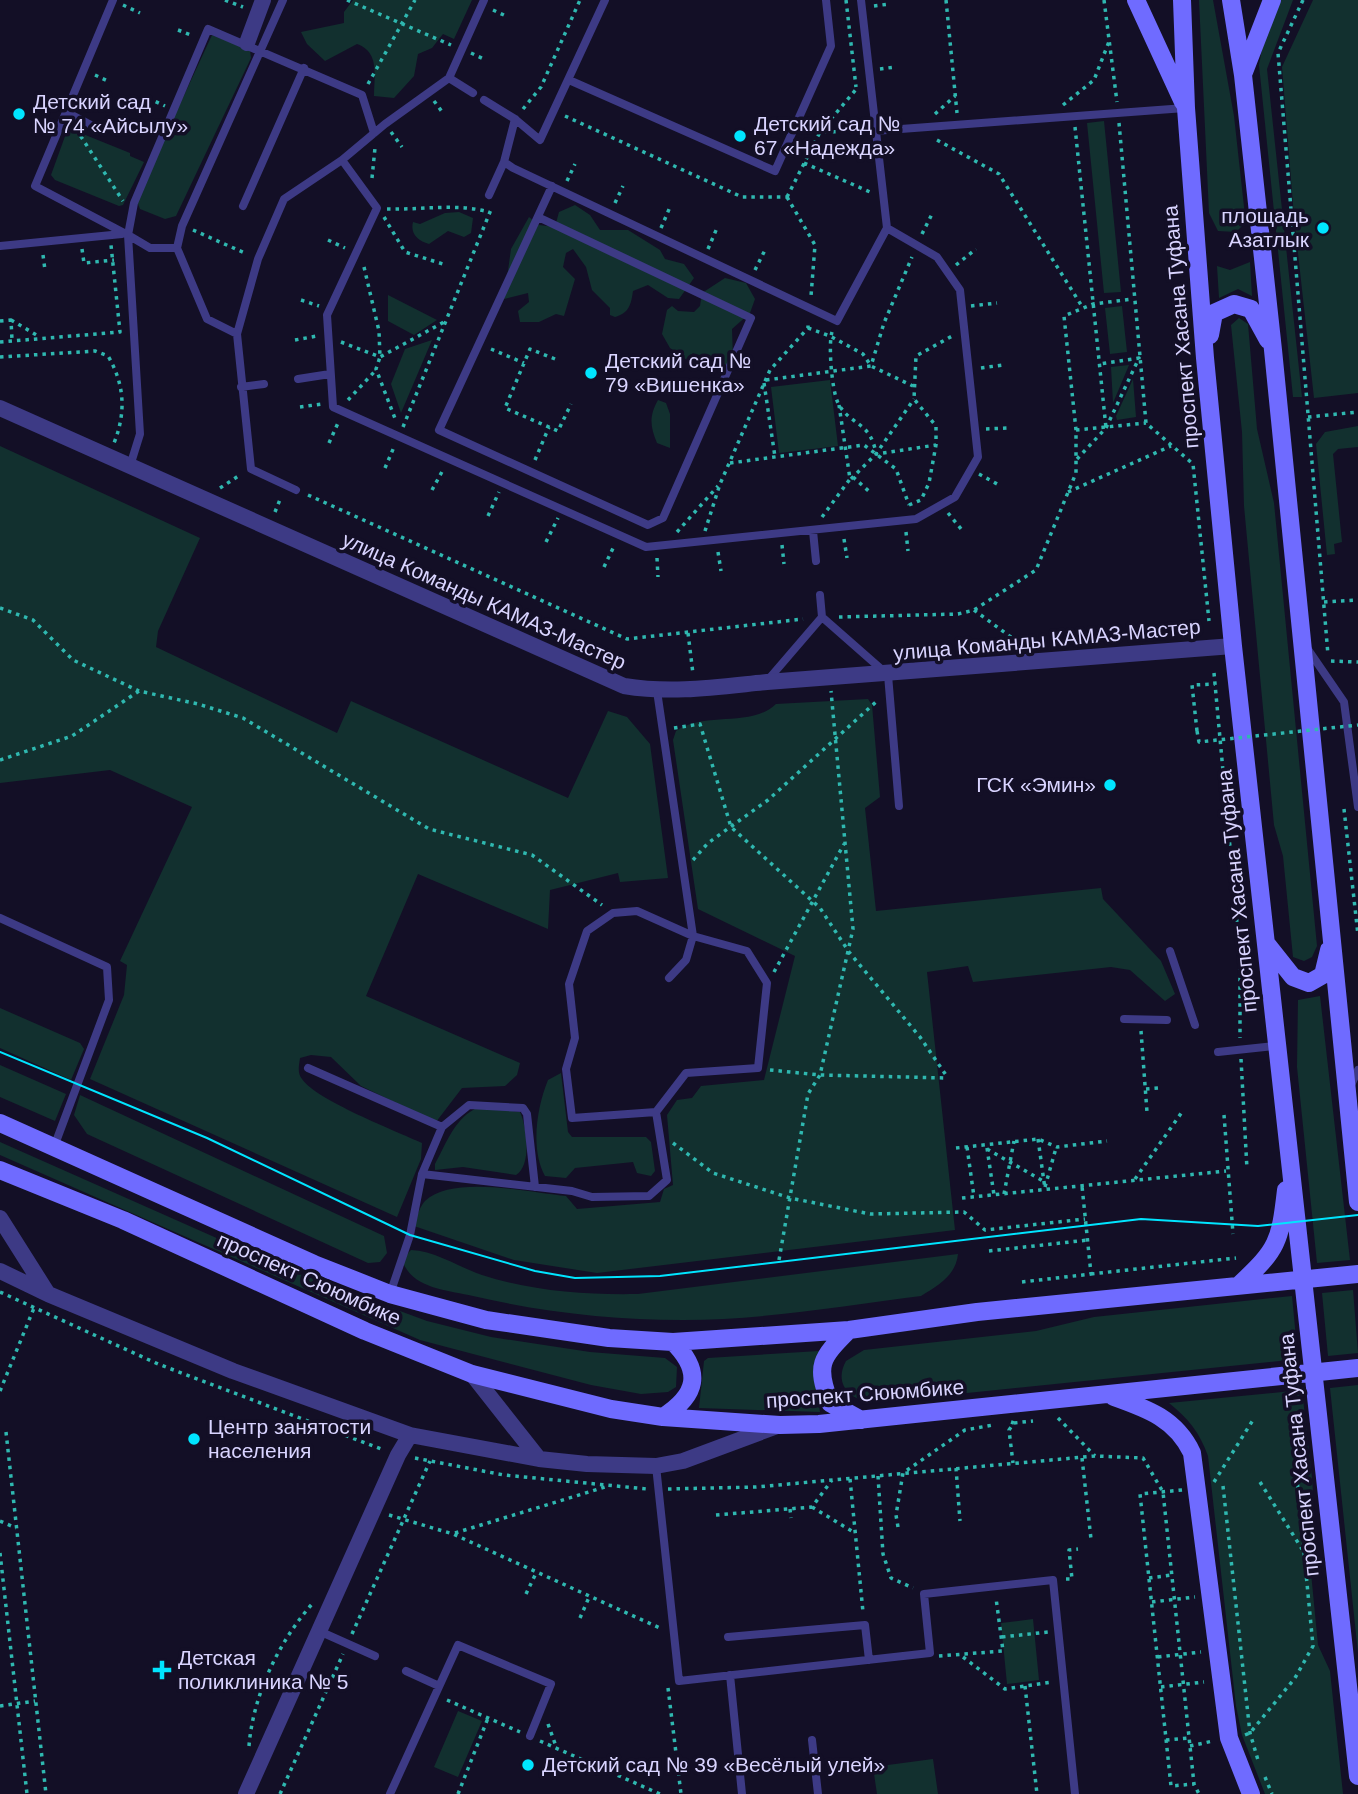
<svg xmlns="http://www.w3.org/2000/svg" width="1358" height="1794" viewBox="0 0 1358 1794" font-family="Helvetica,sans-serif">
<rect width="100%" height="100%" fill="#130f26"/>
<path fill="#12302f" d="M353,0H472L454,39L443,34L432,48L418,54L414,76L394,98L374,96C374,76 380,52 357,44L325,61L307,44L301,32L344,23V12Z
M1199,0H1213L1234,116L1245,216L1243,225L1236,232L1218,231L1209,213Z
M1281,0H1293L1267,69L1302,397H1293L1259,65L1263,43Z
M1313,0H1358V393L1314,398L1294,217L1282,67Z
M212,35L250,50L251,58L176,216L165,219L140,209L136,199Z
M1104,121L1121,292L1104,293L1087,123Z
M68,128L130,153V156L144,162L123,205L119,206L55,180L51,175Z
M575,205L590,215L600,230H628L660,250L665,259L684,264L694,278L679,299L668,298L648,285L633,291C631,305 629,313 615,317L610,315V308L592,290L586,267L573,249L566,253L563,267L575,279L564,316L556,314L539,322H520L518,311L529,302L528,293L504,299L511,249L529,217L539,225L555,227L559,212Z
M459,212L473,218L471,233L464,237L448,231L429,244C418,241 410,234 413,222L420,224L445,213Z
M1250,262L1252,296L1238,289L1219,298L1217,266L1230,270Z
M725,278L746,283L755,299L750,313L732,329L733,359L725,368L714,370L693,353L687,360L670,348L662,334L667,310L672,306L678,311L694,312L700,306L702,293Z
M388,295L437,320L414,335L388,321Z
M1122,306L1127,352L1110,354L1105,308Z
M1239,318L1248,324L1257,429L1274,503L1317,946L1312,957L1304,961L1293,957L1283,856L1274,825L1244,506L1242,432L1231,325Z
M432,340L401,413L391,384L405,349Z
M1129,365L1113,403L1111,367Z
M1133,379L1136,417L1117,420L1116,416Z
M830,380L838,446L779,453L771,387Z
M658,400L666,403L670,414V448L657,443C650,426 649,416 658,400Z
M1358,426V447L1338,449L1333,454L1342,542L1334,544L1335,554L1327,555L1316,444L1325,432Z
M0,446L200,538L158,631L156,647L337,733L351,701L568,798L608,711L627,717L650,744L668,878L620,882L618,873L550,890L548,929L418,874L366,996L520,1063L517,1075L505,1086L462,1088L436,1122L361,1086L331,1057L311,1055L300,1058C299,1065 297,1073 302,1079C316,1100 396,1131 422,1143L421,1159L397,1217L90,1079L124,995L127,965L120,961L192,807L110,770L0,783Z
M868,699L872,705L880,797L865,808L876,911L1101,888L1103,899L1161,961L1175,994L1165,1001L1130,970L1111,967L973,982L968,966L927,972L955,1230L597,1273L514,1260L414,1226C416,1218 420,1206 425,1201C453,1174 531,1193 566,1196L577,1209L660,1202L664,1189L673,1185L667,1115L677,1100L692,1098L701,1086L764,1080L795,956L698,909L673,740L676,731C705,711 751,728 776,704Z
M1320,996L1350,1260L1317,1263L1297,1067L1298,1000Z
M0,1008L80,1043L84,1049L71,1080L0,1048Z
M0,1065L66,1094L55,1121L0,1097Z
M561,1073L568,1132L572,1137H646L651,1142L655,1171L651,1176L637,1173L633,1162L575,1168L566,1178L545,1176C530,1149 537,1107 548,1080Z
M80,1095L384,1236L387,1253L380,1262L368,1263L87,1134L74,1115Z
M479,1107L520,1112C527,1127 532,1165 516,1175L463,1167L435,1170V1164C447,1142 455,1117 479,1107Z
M0,1142L289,1270L427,1321L491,1337L590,1352L665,1358L677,1367L676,1387L668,1392L641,1394L591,1385L420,1340L0,1155Z
M411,1250C435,1251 459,1267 482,1275C532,1291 585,1295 638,1294L958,1254C956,1275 939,1285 921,1296C842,1306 763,1320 683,1320C613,1320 541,1312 473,1296C447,1290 412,1289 402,1260Z
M1353,1290L1358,1353L1328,1356L1322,1293Z
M1292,1296L1298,1359L870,1403C848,1398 834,1383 846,1361L864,1350L1036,1331L1094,1317Z
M819,1351L815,1382L820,1412L699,1408L704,1361L708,1358Z
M1358,1385V1653L1330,1388Z
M1302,1390L1312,1478L1315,1524L1309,1552L1318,1645L1330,1671L1343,1794H1265L1242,1735L1236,1706L1208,1456C1200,1433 1188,1418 1169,1403Z
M1033,1619L1039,1680L1007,1684L1001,1623Z
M458,1711L482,1721L458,1777L434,1767Z
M933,1759L938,1794H877L873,1767Z"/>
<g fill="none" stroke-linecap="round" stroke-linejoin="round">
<path stroke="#2fb8b0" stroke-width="3.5" stroke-dasharray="3.5 5" stroke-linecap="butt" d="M225,0L243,7
M347,0L451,45
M846,0L856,87
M946,0L957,113
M1104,0L1117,102
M1303,0L1278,53L1328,655
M123,5L140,13
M874,6L889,4
M493,10L506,16
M178,30L191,35
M471,53L486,60
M880,69L895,67
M95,75L110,82
M368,84L415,0
M148,98L165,106
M434,101L443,113
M1063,105L1094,80L1110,39
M523,109L541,87L580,0
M935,114L955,96
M565,116L742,197H787
M1119,123L1146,423L1193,464L1209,621
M1075,127L1106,428
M76,129L123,201
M391,132L402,147
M820,132L858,87
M937,140L999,174L1083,308
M804,163L870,192
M372,178L375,148
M567,181L575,164
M787,197L815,245L811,296
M787,197L820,132L864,131
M615,203L623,186
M387,209C422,210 456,203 489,212
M384,217L405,252L446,265
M661,228L670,207
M193,230L247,254
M922,234L932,214
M328,240L345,248
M82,249L84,263L114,260
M708,249L717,228
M43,255L45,270
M956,265L976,249
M364,267L379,331L380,357L376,369L396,421
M755,270L765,250
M301,300L319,306
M971,306L997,303
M11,320L40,337
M0,321L11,320L12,340
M808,328L830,336L863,354L871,366L913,386
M832,332C828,345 832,391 838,403C850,426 871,421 876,454L936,445V426L914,399L916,356L954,335
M295,340L317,336
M0,342L120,332L111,245
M341,342L380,357L444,322
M491,349L524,363
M0,357L95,351L108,356C125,385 126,413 114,443
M555,359L530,349L505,408L558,431L571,404
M981,368L1003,365
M766,380L871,366L884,323L912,257
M764,383L775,457
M348,400L376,370
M300,407L322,404
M1308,417L1358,412
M403,427L492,207
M986,429L1008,428
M1076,430L1146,423
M329,443L338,423
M1077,459L1106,428L1139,358L1100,364
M535,460L549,427
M730,463L864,445L896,469L909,505
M385,468L394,447
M979,474L999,485
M853,477L872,494
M851,479L876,454L914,399
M220,488L240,475
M432,490L444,468
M1068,492L1171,446
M308,495L627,639L803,619
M909,505L921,500L929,483L936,445
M275,512L281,497
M948,513L962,530
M488,516L499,492
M822,517L850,479L839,405
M705,531L720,484L770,370L808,328V321
M677,532L718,486
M906,532L908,551
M844,539L847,558
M546,542L558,518
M782,545L784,564
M718,552L721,571
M657,558L658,577
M604,567L615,544
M1324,602L1358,600
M0,608L33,620L73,660L139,691
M974,610L1023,646
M839,617L958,614L974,610L1036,570L1076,473V430L1064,316L1093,304L1133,299
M688,633L693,674
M1331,661L1358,662
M1214,673L1240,956V1038
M674,728L700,724L731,827L820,908L849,952L920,1037L948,1078
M1197,731L1192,685L1215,684
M0,760L72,736L139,691L198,704L243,718L429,829L532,855L602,905
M1344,809L1358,935
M693,860L708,843L768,800L877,701
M774,972L844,844
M1141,1031L1147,1112
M1241,1059L1247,1169
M770,1070L820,1075L947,1078
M1146,1089L1159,1088
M1224,1115L1233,1234
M1038,1139L1045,1189
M673,1143L713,1173L790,1198L870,1214L964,1212L985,1230L1085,1219
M967,1147L974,1197
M956,1148L1038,1139L1057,1147L1107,1141
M987,1148L994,1195
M987,1149L1043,1181
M1135,1179L1182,1112
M1045,1187L1056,1148
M1004,1194L1014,1141
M962,1198L1226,1171
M989,1251L1088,1240
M779,1260L808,1094L820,1075L853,929L831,691
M1091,1274L1236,1258
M1022,1282L1091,1274L1082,1186
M0,1292L158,1364L384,1450
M0,1391L34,1308
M1058,1418L1095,1456
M1011,1422L1014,1423L1009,1430L1013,1463
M1014,1423L1033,1421
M6,1432L46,1794
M415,1458L504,1475L647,1489
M1082,1458L1091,1539
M956,1468L960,1521
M878,1476L883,1554L891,1578L913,1588
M850,1479L863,1612
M1214,1482L1253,1420
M1260,1482L1302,1549
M1223,1486L1250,1733L1258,1760
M668,1489L756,1487L1095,1456L1143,1458L1163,1492L1194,1784L1199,1794
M1182,1490L1140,1494L1171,1786L1194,1784
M812,1507L855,1533
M790,1509L791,1518
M389,1515L453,1534L662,1629
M716,1515L812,1507L832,1480
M0,1521L16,1528
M898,1527L896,1515L903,1473L965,1430L993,1425
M455,1533L605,1487
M0,1553L27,1794
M1149,1578L1172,1575
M1066,1579H1072L1069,1550L1078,1549
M526,1594L537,1571
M1152,1602L1195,1597
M580,1618L590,1595
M352,1634L430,1461
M1002,1637L1048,1632
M939,1656L1003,1651L996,1598
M963,1657L1005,1689L1052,1682
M1158,1657L1201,1652
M1025,1686L1037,1794
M1161,1687L1204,1682
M668,1688L681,1794
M447,1700L520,1732
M0,1706L35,1701
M548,1724L557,1749
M1245,1735L1250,1733L1295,1678L1313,1646L1297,1479
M1166,1740L1189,1738
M540,1741L660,1794
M249,1746C253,1695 279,1641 313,1603
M1190,1746L1213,1741
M1265,1777L1272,1794
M280,1794L343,1654
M458,1794L488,1718"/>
<path stroke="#3d3a85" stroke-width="8" d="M113,0L35,186L128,235
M449,78L473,93
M569,80L775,171L831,46L826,0
M484,100L515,119L540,140L605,0
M68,113L91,125
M515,119L504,162L513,168L837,321L887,228
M874,131L1185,108
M342,160L377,208L327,315L333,407L646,547L916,519L955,497L978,457L960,290L937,257L887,228L861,0
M489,195L504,162
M243,206L304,68
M538,217L751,318L663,518L648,525L439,430L552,186
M128,235L134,203L208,29L362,95L374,133
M0,246L122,234
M177,248L207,319L237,334
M298,379L330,374
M241,387L264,384
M130,466L140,434L128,235L150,248H177L182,226L283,0
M296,490L251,469L237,334L258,259L284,199L342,160L385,124L449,78L484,0
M813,531L816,561
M820,595L822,617L888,675L899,806
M1307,648L1344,702L1358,807
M767,681L822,617
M657,691L693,936L686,960L669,978
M0,918L107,967L109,1000L54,1147
M1170,951L1195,1025
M1124,1019L1167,1020
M1218,1052L1275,1046
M308,1068L442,1127L422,1174
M1351,1085L1358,1070
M442,1127L469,1105L523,1108L527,1114L535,1187
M390,1294L410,1235L422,1174L572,1191L592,1197L649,1196L667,1180L656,1112L686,1073L758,1068L767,983L747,951L693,936L637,911L613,913L587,931L569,984L575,1038L566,1069L572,1118L656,1112
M656,1466L679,1681L930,1653L924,1594L1053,1580L1075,1794
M319,1631L375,1656
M728,1637L865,1625L869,1660
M406,1671L439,1686
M730,1675L742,1794
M812,1740L818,1794
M390,1794L458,1645L551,1684L530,1736"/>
<path stroke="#3d3a85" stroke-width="16" d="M247,43L263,0
M0,408L624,686C673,694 717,687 767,682L1233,646
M0,1218L48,1294L233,1371L410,1435L539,1459L587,1464L656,1466L683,1461L777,1426
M0,1271L48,1294
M472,1374L539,1459
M246,1794L398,1455L410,1435"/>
<path stroke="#6f6bff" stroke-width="18" d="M1136,0L1183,102
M1182,0L1186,108L1205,358L1233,646L1358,1776
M1231,0L1243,75L1273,350L1358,1202
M1244,72L1272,0
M1210,335L1214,313L1234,304L1251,309L1268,340
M1266,943L1293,977L1309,983L1323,975L1329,950
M0,1123L314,1264L390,1294L486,1320L609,1338L673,1342L849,1330L977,1312L1358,1274
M0,1170L123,1220L365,1331L472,1374L611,1409L663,1417L780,1425L819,1424L1358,1368
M1239,1285C1278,1249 1280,1242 1286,1190
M849,1330C821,1358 815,1365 830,1403L861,1420
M1114,1397C1148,1409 1176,1419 1192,1453L1229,1738L1251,1794
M663,1417C697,1395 703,1372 673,1342"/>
<path stroke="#00e5ff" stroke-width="2" d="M0,1052L207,1138L410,1235L535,1271L575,1278L660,1276L1141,1219L1258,1226L1358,1215"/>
<path stroke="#2fb8b0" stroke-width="3.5" stroke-dasharray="3.5 5" stroke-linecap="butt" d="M1197,731L1199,742L1358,725"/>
</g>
<g fill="#00e5ff" stroke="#130f26" stroke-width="2.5">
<circle cx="19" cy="114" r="7"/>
<circle cx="740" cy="136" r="7"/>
<circle cx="1323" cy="228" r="7"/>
<circle cx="591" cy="373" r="7"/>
<circle cx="1110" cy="785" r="7"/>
<circle cx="194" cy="1439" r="7"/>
<path d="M158.5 1659.5h7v7h7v7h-7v7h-7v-7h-7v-7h7z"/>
<circle cx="528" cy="1765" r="7"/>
</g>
<g text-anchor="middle" stroke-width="7" stroke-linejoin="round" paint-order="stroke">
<g font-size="21" fill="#d9d4ff" stroke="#130f26" text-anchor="start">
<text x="33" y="109">Детский сад<tspan x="33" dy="24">№ 74 «Айсылу»</tspan></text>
<text x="754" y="131">Детский сад №<tspan x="754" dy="24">67 «Надежда»</tspan></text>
<text x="1309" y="223" text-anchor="end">площадь<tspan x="1309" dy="24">Азатлык</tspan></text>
<text x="605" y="368">Детский сад №<tspan x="605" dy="24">79 «Вишенка»</tspan></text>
<text x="1096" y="792" text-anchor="end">ГСК «Эмин»</text>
<text x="208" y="1434">Центр занятости<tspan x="208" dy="24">населения</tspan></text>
<text x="178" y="1665">Детская<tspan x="178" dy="24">поликлиника № 5</tspan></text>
<text x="542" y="1772">Детский сад № 39 «Весёлый улей»</text>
</g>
<g font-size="21" fill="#d9d4ff" stroke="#130f26">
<text transform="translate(1181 327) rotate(-95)" y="7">проспект Хасана Туфана</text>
<text transform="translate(484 601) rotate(24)" y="7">улица Команды КАМАЗ-Мастер</text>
<text transform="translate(1047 640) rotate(-5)" y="7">улица Команды КАМАЗ-Мастер</text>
<text transform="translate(1237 891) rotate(-96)" y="7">проспект Хасана Туфана</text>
<text transform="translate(309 1279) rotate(24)" y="7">проспект Сююмбике</text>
<text transform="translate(865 1394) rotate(-4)" y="7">проспект Сююмбике</text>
<text transform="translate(1299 1455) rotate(-96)" y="7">проспект Хасана Туфана</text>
</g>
</g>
</svg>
